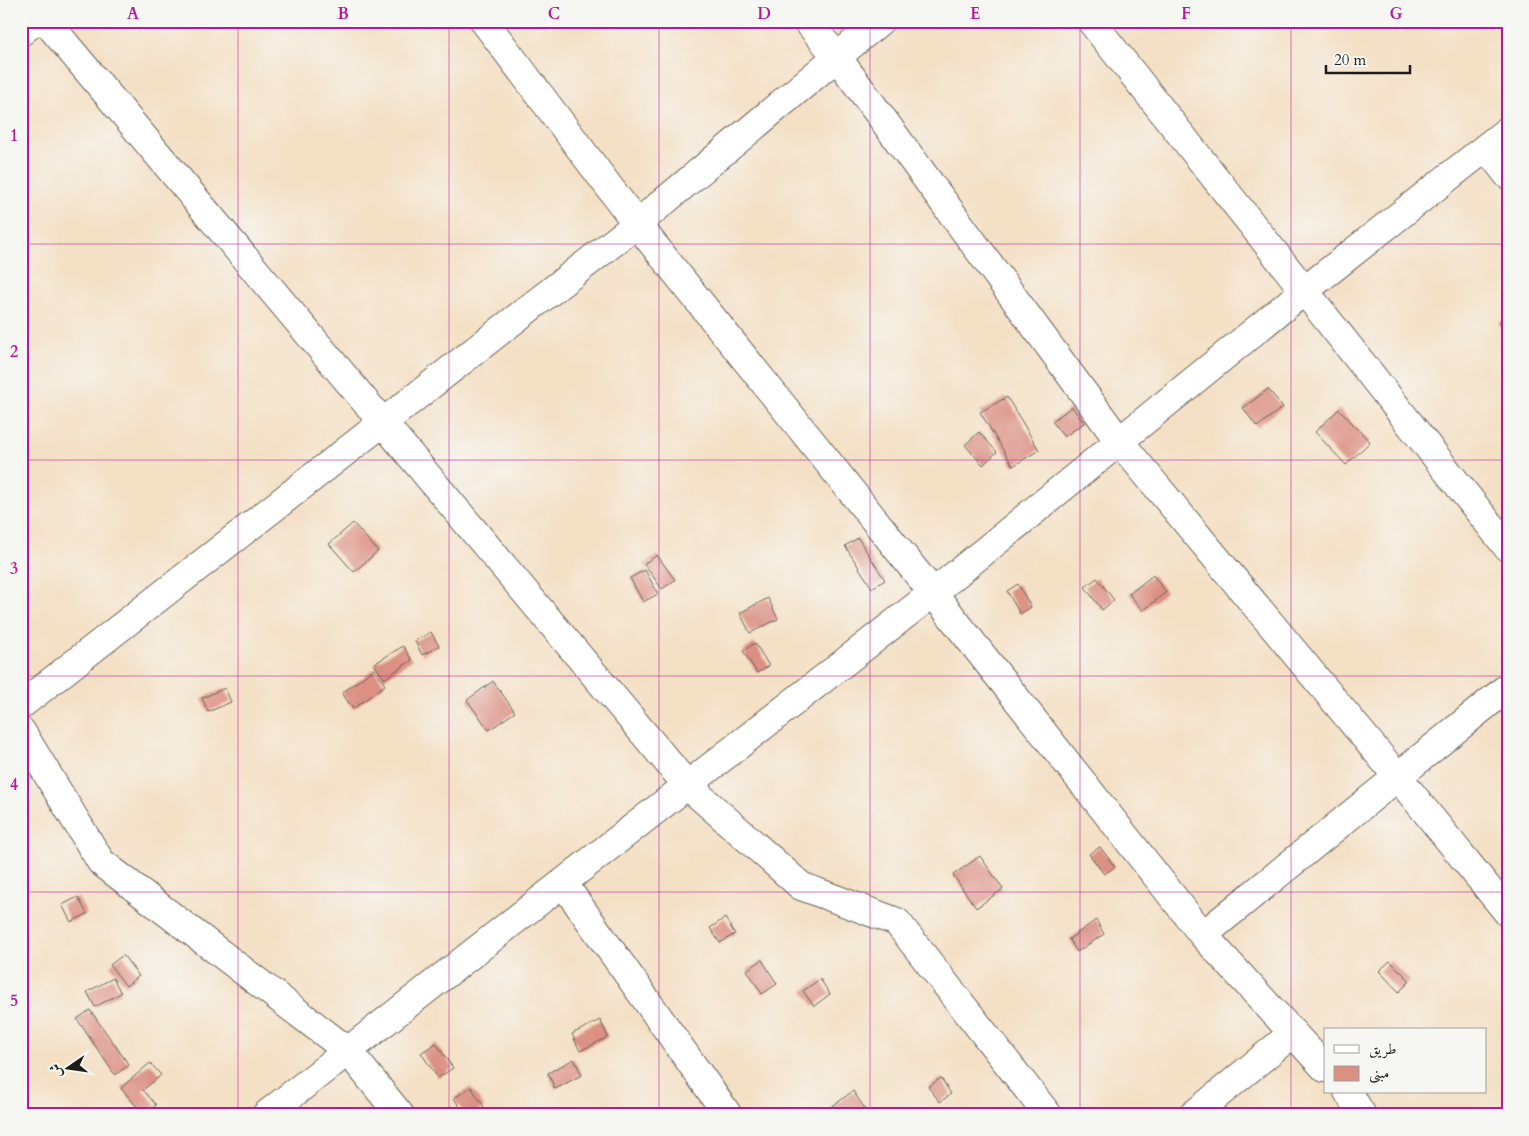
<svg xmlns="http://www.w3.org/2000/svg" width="1529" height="1136" viewBox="0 0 1529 1136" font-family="Cardo,Amiri,serif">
<rect width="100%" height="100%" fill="#f6f6f2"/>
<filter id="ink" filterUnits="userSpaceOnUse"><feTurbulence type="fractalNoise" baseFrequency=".02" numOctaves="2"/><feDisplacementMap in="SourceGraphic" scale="10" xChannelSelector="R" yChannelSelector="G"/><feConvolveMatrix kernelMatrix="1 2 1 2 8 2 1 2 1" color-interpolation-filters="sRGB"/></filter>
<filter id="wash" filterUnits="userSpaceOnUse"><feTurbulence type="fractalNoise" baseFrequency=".0096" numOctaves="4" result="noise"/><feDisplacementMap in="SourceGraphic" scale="20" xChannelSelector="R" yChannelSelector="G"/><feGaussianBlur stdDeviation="1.12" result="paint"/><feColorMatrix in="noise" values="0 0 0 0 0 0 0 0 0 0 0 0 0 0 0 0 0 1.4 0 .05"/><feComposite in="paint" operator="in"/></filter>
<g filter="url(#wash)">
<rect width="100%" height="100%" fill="#f4e0c5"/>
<g id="blocks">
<path fill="#dc9083" d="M1508,316V334L1499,323Z
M1268,389L1283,407L1257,427L1243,408Z
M1007,397L1039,450L1013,466L980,412Z
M1072,407L1084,423L1064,437L1052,421Z
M1339,409L1370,442L1346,465L1315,432Z
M979,432L997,452L983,465L965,445Z
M353,523L378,551L354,572L329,544Z
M858,538L885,580L872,588L845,546Z
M657,555L675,580L662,589L644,564Z
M645,570L658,594L643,602L630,578Z
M1153,575L1166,592L1143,611L1129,594Z
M1097,578L1114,600L1102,610L1085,587Z
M1018,584L1031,607L1020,614L1007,591Z
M768,598L778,619L750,633L740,613Z
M431,632L439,646L422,655L415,641Z
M755,643L769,666L757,673L743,651Z
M403,646L412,660L384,679L374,664Z
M374,669L385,685L353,709L342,693Z
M493,681L515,712L489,730L467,700Z
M225,688L231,702L208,712L202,698Z
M1100,847L1115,867L1104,874L1089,854Z
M980,856L1003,889L976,908L953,875Z
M78,897L87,914L71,922L62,905Z
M725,918L735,934L720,943L710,928Z
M1096,920L1104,934L1077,952L1069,939Z
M123,955L139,976L126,986L110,965Z
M762,960L777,984L762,994L747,970Z
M1390,961L1410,981L1399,992L1379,971Z
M113,978L121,993L95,1007L87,992Z
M820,979L830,994L814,1006L803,991Z
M90,1010L129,1065L115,1075L77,1019Z
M600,1020L608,1037L580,1051L572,1034Z
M436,1043L453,1068L438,1078L421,1053Z
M574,1059L582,1075L555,1089L548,1073Z
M150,1063L161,1075L143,1090L156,1105L144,1115L121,1088Z
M941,1078L951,1094L940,1102L928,1087Z
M471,1087L484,1107L472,1115H465L454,1098Z
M853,1091L869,1115H829L826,1111Z"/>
</g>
</g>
<g filter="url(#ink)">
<use href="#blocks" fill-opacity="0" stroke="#686157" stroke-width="1"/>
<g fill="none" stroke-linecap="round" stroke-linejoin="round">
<defs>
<path id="street" d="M46,21L687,785L801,886L897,922L1048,1115
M484,21L637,224L933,593L1203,935L1508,687
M807,21L837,57L1119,441L1397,776L1508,913
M1091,21L1508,548
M21,32L35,21
M1486,147L1508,175
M21,705L637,224L880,21
M21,731L101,862L348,1051L400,1115
M563,883L728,1115
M1203,935L1325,1068
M1348,1092L1362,1115
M266,1115L933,593L1304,291L1508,130
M1193,1115L1293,1033"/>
</defs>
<use href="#street" stroke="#686157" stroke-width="30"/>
<use href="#street" stroke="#fff" stroke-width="28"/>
</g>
</g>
<path fill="none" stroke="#b5179e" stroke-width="1" stroke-opacity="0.55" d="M238,21V1115M449,21V1115M659,21V1115M870,21V1115M1080,21V1115M1291,21V1115M21,244H1508M21,460H1508M21,676H1508M21,892H1508"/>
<rect width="1529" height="1136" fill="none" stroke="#f6f6f2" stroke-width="55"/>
<rect x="1324" y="1028" width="162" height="65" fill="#f6f6f2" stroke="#9f9f9c"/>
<rect x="1334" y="1045" width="25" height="8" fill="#ffffff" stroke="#9f9f9c"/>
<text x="1369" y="1054" font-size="15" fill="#1c1c1c">طريق</text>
<rect x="1334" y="1066" width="25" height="15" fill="#dc9083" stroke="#9f9f9c"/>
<text x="1369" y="1078" font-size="15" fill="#1c1c1c">مبنى</text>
<g transform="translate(68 1068) rotate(257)" stroke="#f6f6f2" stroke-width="4" paint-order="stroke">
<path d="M0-4L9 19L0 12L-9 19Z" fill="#1c1c1c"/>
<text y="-8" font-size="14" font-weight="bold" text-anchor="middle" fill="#1c1c1c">ش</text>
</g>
<path d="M1326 65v8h84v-8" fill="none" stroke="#1c1c1c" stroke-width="2.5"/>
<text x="1334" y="65" font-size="15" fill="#1c1c1c" stroke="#f6f6f2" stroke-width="4" paint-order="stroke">20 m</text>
<rect x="28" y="28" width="1474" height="1080" fill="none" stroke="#b5179e" stroke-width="2"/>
<g font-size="16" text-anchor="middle" font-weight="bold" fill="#b5179e">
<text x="133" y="19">A</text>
<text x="343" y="19">B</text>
<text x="554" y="19">C</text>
<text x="764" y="19">D</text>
<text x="975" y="19">E</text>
<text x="1186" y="19">F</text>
<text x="1396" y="19">G</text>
<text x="14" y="141">1</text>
<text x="14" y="357">2</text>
<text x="14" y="574">3</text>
<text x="14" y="790">4</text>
<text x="14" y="1006">5</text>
</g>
</svg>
